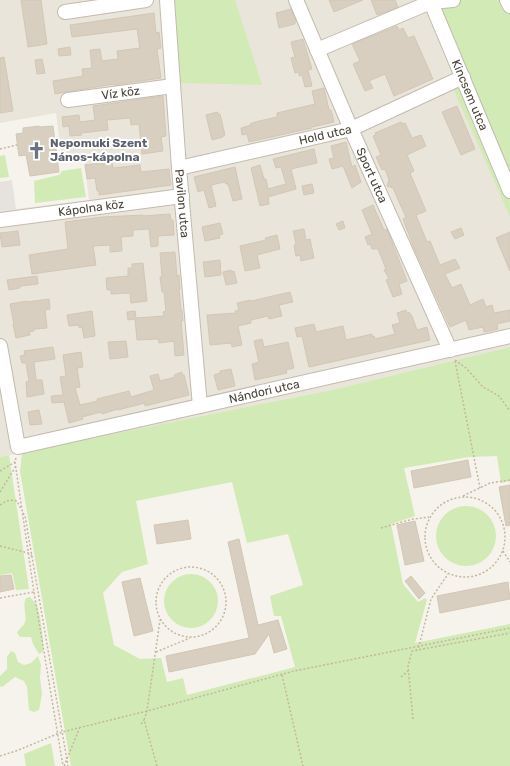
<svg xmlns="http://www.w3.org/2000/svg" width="510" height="766" viewBox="0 0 510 766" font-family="Rubik,sans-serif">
<rect width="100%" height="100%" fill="#f6f3ec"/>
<path fill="#eae5da" d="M0,0H510V347L332,390L0,457V211L89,200L84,159L62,160L56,113L0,123Z"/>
<path fill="#e6e2dd" d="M12,180L16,209L0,211V182Z"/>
<path fill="#d2eab5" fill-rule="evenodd" d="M172,0H235L262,85L179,83L175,2H172Z
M436,0H510V217L453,88L471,79Z
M5,155L9,177L0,178V156Z
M81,168L86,197L35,203L34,181L59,175L62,171Z
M510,347V481L501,483L497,456L469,457L404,468L415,516L391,524L403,584L418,602L425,598L427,600L415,643L510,624V766H71L27,512L20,471L22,452L332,390ZM232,482L247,543L288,534L303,585L270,596L274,616H281L295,667L187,695L183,678L167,682L161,658L140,659L114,645L103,593L122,572L148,564L136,501Z
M9,455L29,589L16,590L12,573L0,575V457Z
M436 536a30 30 0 1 1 60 0a30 30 0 1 1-60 0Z
M164 601a27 27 0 1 1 54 0a27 27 0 1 1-54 0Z
M30,597L37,605L40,617L43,640V652L39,654L33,644L31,637H20L17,633C19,628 23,627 25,622C27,614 22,606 26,598Z
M11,651L15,653L18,662L24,665L31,663L38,656L41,665L40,678L42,694L39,710L34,712L29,710L27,687L24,681L15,677L2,687L0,686V676L7,669V657Z
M51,743L55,766H26L24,754Z"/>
<path fill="#d8cfc1" stroke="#d3c7b4" d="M21,0H41L47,44L28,47Z
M329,0H363L334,12Z
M371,0H395L398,7L377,15Z
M291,9L296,21H295V24L279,28L276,13Z
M154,13L156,33L159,32L161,48L157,49L161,78L114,85V84L55,94L53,81L83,76L82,69L92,68L90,50L100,49L102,61L118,59L117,51L140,48L137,29L72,37L70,25Z
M397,26L399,30L403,28L408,38L414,36L433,79L394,96L385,74L369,81L373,88L365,91L353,64L360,61L352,44Z
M303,39L312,69L308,70L312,86L305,87L302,75L299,76V72L295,73L291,58L295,57L291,42Z
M70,47L71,55L59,56L58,49Z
M4,57L13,111L0,113V58Z
M42,59L45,73L37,74L35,60Z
M324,88L329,110H331L334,122L312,127V128L249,142L247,134L242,135L241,128L251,125L250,124L255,122L277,117V113L315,104L312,91Z
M163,96L166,136L161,137L163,151L142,154L139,124L131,125L130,118L107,120L108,130L81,133L82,135L70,136L69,126L63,127L62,117L79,115L80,122L95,120L93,106Z
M457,106L475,149L461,155L442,112Z
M217,112L218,114H220L225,135L223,136V137L212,140L206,115Z
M401,122L402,124L405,123L412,138L421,135L426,146L407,155L414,171L410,173L426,211L416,215L427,242L430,241L440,265L455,259L460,268L445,274L452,288L461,284L470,305L483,299L486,307L492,305L494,313L510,310V321L497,324L498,329L484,332L483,327L469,330L466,320L450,327L414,248L403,219L406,217L399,202L393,188L387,186L389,180L385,169L382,170L376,157L381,155L373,136L376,135L375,133Z
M39,126V127L53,126L59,172L30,176L26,155L19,156L16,134L23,133V128Z
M346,142L352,167L355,165L361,182L352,188L343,166L332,169L329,159L334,158L331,146Z
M314,149L317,163L291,169L296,189L268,197L269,204L260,206L251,168L260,165L264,179H266L268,189L286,184L281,167L276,168L273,159Z
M112,162L113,168L140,165L141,172L169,169L171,185L99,195V191H97L95,178L87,179L85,165Z
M235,167L242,199L233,201L228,184H226L225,182L211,185L216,206L209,208L204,190L198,192L194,177Z
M312,184L314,193L304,195L302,186Z
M373,205L384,230L387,229L407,281L399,284L402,294L393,297L386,280L389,279L384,270L386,269L378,249H372L370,244L368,245L365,237L372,234L362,210Z
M170,214L171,220H173L174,235L158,236V246L151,247L149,229L133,230V236L121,237L122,251L110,252V245L93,246L96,265L32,274L29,255L68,249L65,222L102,217L143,215V216Z
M343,221L345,228L339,230L336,224Z
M220,223L223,234L219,235L220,238L205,241L202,227Z
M461,228L464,235L455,239L451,232Z
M304,229L306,240L310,239L314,258L301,261L300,255L296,256L294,246L296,243L293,231Z
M18,231L20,245L2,247L0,233Z
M510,232V271L496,238Z
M277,235L280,249L257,255L260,268L245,271L240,246L266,240L265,238Z
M175,252L177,276L179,275L180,289H179L181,310H182L183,321H181L184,355L175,356L174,341L159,343L158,339L137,340L135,319L128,320L127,312L135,311L136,318L164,316L163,312L166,311L164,292H162L160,277H162L160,253Z
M220,260L221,275L205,277L203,262Z
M143,263L147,301L131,303L130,293L111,294V290H107L106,278L128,276V268H132V264Z
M231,270V272L234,271L237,283L226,285L223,272Z
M37,276L38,284L20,286V288L9,290L7,280Z
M290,292L293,302L279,305L282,316L269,319L268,316L251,320V323L238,326L242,345L232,347L231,343L210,345L207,315L236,313L235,311L239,310L237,303L251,300V301Z
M49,299L50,309L45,310L47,328L34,329V331L29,332L30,335L16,338L13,324H14L10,304L27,301V302Z
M406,310L407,313L409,312L412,316L417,330L427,327L430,340L309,367L302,336L297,337L295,328L314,324L316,332L343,326L346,340L372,334V337L374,336L375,339L395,334L392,325L400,323L397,313Z
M92,311L95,336L84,338L82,327L79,328V325L69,326L67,315Z
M262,339L264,347L288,342L294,368L286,370L287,373L255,380L252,364L259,362L254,341Z
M126,341L128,357L110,359L108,342Z
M53,347L55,359L34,362L36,380H42L44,394L27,397L26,382L29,381L26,363H22L20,356L25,355L24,351Z
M81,352L83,367L77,368L80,387L75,388L80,405L98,401L97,399L129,391L131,397L154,390L150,376L158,374L160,381L175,377L174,375L182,372V375H184L189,395L145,406V403L118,410V409L102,414L101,412L82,417L83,419L69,423L64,402L52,403L51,396L63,395L60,377L66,376L63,355Z
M231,369L235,386L218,390L214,375L220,373V371Z
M39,410L42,424L30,425L28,412Z
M468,460L471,477L414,488L411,471Z
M510,485V525L506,526L499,487Z
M188,520L191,539L157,544L154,525Z
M415,521L424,561L405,565L397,525Z
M239,539L258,625L278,620L287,649L274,653L269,634L255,654L169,672L166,656L249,638L228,542Z
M11,575L14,589L0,592V576Z
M411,576L425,593L419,599L405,581Z
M140,578L153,631L134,636L122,582Z
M508,582L510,599L440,613L437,596Z"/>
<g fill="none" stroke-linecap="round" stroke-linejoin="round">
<defs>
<g id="minor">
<path id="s1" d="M167,0L179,168L200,406"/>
<path id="s2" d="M296,0L351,129L450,350"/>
<path id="s3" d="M430,0L510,191"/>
<path d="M507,0L510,6"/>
<path d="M65,12L146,0"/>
<path d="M317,50L431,2L453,0"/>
<path id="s4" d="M68,100L173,86"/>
<path id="s5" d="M179,168L351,129L463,77"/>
<path id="s6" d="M0,220L182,196"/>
<path id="s7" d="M0,346L18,447L510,336"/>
</g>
</defs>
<use href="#minor" stroke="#c2bbae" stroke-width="16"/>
<path stroke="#c4b79f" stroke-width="1.5" stroke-dasharray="2 2" stroke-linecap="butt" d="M0,149L17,145
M455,360L466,368L483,387L499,396L510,411
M455,361L480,488
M16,458L15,462L34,592L63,766
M0,471L15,462
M0,492L16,466
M463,496L490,483L510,480
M425 537a40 40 0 1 1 80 0a40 40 0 1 1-80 0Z
M0,505C6,501 10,499 17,501L21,509
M23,513L25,516L68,766
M381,528L413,519L429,517
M0,546L28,553L32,556
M503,551L510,562
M156 602a35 35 0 1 1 70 0a35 35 0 1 1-70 0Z
M0,598L34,592
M416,651L419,646L431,599L448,574
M156,652L190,638
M282,675L303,766
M401,677L408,671
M413,719L408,666L412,651L510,633
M141,724L144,720
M0,756L16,751L62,732L147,711L294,671L510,628
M64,766L80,727
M157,766L144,720L147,711L160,620"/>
<use href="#minor" stroke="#fff" stroke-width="14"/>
</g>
<defs>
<symbol id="church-bare" viewBox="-9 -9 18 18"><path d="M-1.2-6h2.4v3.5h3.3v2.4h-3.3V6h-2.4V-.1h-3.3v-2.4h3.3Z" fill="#6b7280" stroke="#fff" stroke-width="2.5" paint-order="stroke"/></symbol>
</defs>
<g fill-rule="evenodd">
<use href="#church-bare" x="24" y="138" width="25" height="25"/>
</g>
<g text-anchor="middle" stroke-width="4" stroke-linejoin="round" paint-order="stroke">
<g font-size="12" fill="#4b4439" stroke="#fff">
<text dy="4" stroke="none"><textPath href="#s4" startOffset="53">Víz köz</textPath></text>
<text dy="4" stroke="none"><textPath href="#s3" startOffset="103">Kincsem utca</textPath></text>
<text dy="4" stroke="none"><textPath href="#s5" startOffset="150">Hold utca</textPath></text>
<text dy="4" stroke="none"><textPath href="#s2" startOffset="191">Sport utca</textPath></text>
<text dy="4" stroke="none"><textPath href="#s1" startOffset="204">Pavilon utca</textPath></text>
<text dy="4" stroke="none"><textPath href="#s6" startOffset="92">Kápolna köz</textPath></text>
<text dy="4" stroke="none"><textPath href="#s7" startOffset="355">Nándori utca</textPath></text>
</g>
<g font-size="12" font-weight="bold" fill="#5b616d" stroke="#fff" text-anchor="start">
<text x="50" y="147">Nepomuki Szent<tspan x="50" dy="14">János-kápolna</tspan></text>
</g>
</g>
</svg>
